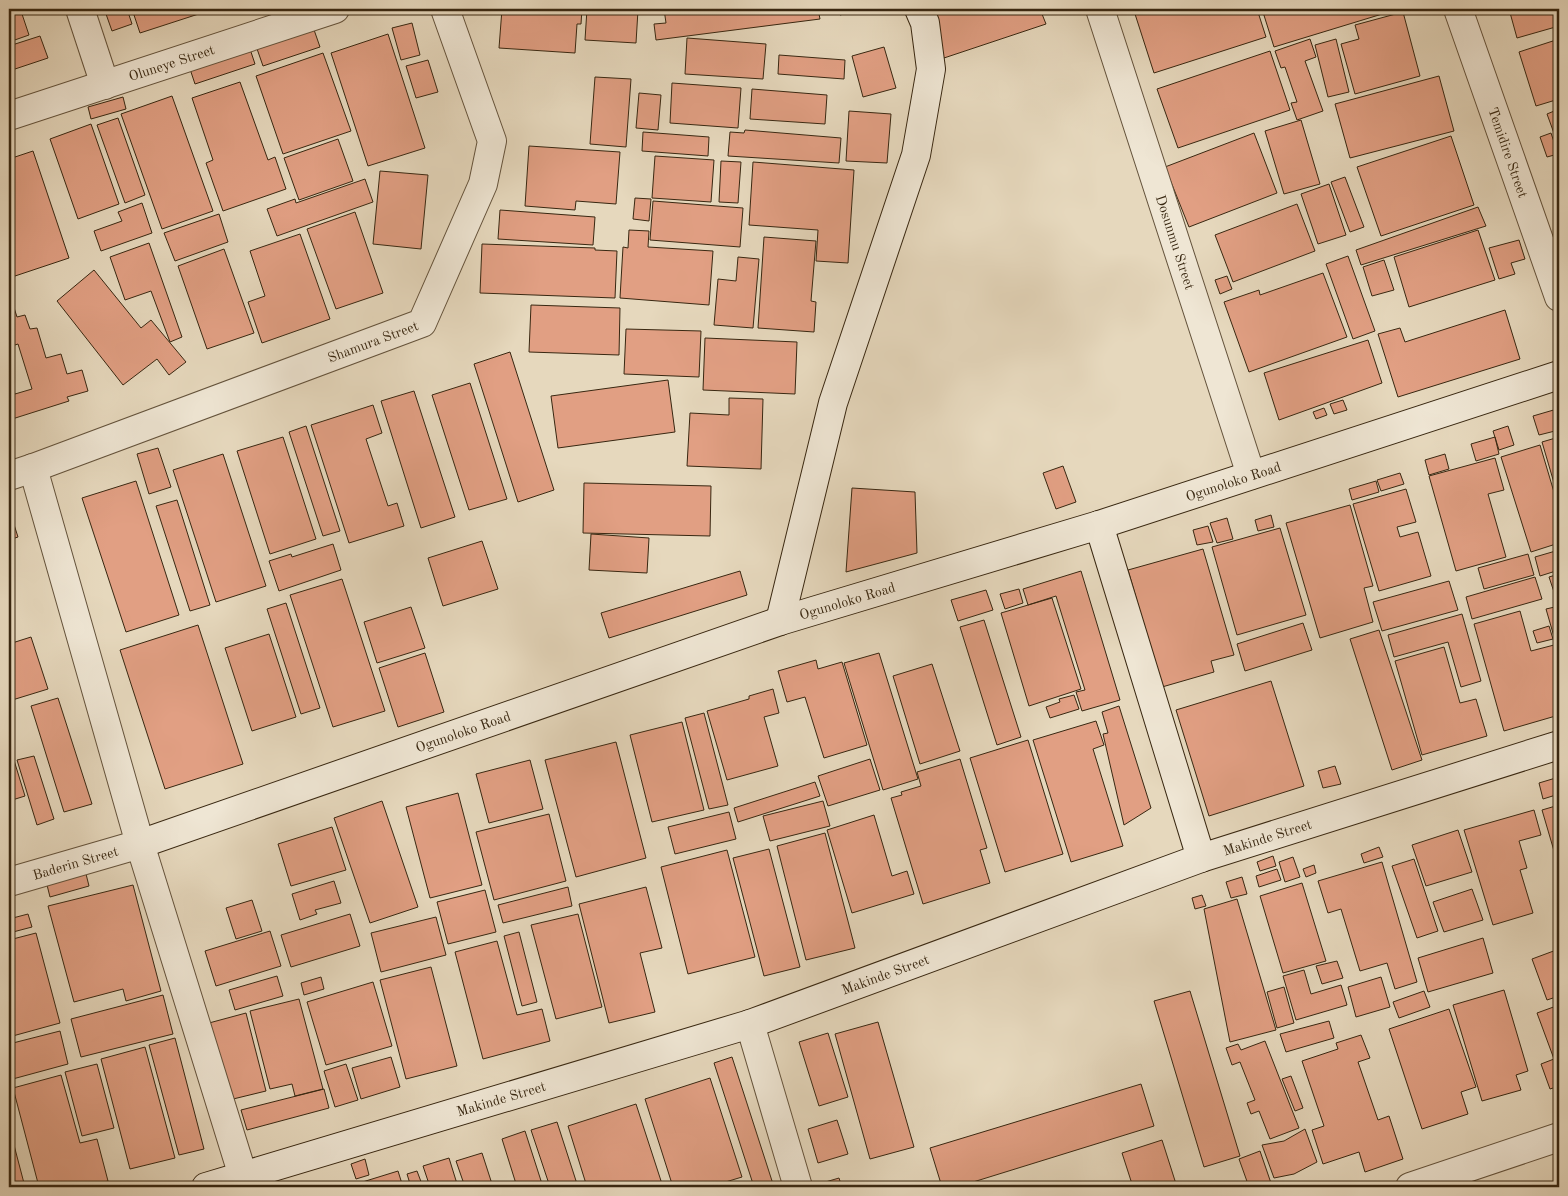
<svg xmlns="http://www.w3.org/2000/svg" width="1568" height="1196" viewBox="0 0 1568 1196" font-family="'Old Standard TT',serif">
<rect width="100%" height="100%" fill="#e6d8bd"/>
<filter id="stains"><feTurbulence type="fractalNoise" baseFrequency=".004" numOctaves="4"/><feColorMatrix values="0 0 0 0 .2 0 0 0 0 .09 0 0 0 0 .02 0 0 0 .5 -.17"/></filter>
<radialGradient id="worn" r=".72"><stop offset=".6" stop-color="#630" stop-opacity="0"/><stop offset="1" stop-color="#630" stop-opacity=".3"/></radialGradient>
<path fill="#e19f83" stroke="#382711" d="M121,9H127L132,24L112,31L106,14Z
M132,9H214L140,33Z
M502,9H582L581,24H577L575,53L499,48Z
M587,9L638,10L636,43L585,40Z
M664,9H751V11L768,9H818L820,19L656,40L654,24L666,23Z
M838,9H863L840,15Z
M927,9H1040L1046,24L944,58Z
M1152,9H1257L1266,37L1154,73L1135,14Z
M1262,9H1391L1392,11L1274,47Z
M1509,9H1559V26L1517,38Z
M21,11L29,35L9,42V15Z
M1403,12L1420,76L1355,94L1341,44L1359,39L1355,25Z
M412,23L420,55L401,60L392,28Z
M312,24L320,47L263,66L255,43Z
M388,34L425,148L368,166L331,53Z
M40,36L48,58L9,71V46Z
M687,38L766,44L763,79L685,74Z
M1310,39L1316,57L1305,61L1323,111L1297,120L1291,103L1297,102L1285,67L1281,68L1275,51Z
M1336,39L1349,92L1328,97L1315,45Z
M1559,39V99L1536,106L1519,52Z
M249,46L255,64L195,84L189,66Z
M884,47L896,88L863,97L852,56Z
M1270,51L1290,110L1178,148L1157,89Z
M323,53L351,131L283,154L256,76Z
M779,55L845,60L844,79L778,74Z
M428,60L438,92L416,98L406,66Z
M1439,76L1454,131L1350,158L1335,104Z
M595,77L631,79L626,147L590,144Z
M240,82L268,160L275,157L286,189L223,211L206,163L213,160L192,98Z
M672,83L741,88L738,128L670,123Z
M752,89L827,95L825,124L750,119Z
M639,93L661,95L658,130L636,128Z
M172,96L213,211L162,229L121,114Z
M123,97L126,109L91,119L88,107Z
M1559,109V147L1547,114Z
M849,111L891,114L887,163L846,161Z
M118,118L145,195L125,203L97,125Z
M1301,120L1320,184L1284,194L1265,131Z
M91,124L119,204L78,219L50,139Z
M745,130L841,138L839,163L728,156L730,132L744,133Z
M643,132L709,137L708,156L642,151Z
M1254,133L1277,193L1189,227L1165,167Z
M1551,133L1558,154L1547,157L1540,137Z
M1451,136L1474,205L1381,236L1357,167Z
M338,139L353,181L299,200L284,158Z
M529,146L620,152L616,204L576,201L575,210L525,206Z
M33,151L69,258L12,277L9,268V159Z
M655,156L714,160L711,202L652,198Z
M721,161L741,162L738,203L719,202Z
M753,162L854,170L848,263L816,261L818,230L749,225Z
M380,171L428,175L421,249L373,244Z
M1345,177L1364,227L1350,232L1331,182Z
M365,179L373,202L277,236L267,209L295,199L296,203Z
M1329,184L1346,235L1318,244L1301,194Z
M635,198L651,199L649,221L633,219Z
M653,201L743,208L740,247L650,240Z
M142,203L152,233L101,251L94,231L122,221L118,212Z
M1297,204L1315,251L1233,282L1215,235Z
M1478,207L1486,226L1361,265L1356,250Z
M500,210L595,217L593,245L498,239Z
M355,212L383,293L336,309L307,229Z
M219,214L228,242L175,261L164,233Z
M629,230L649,231L648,247L713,251L709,305L620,298L623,247L628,248Z
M1478,230L1495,280L1409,307L1394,257Z
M300,234L330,319L262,343L248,302L265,296L250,251Z
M764,237L816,241L811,301L816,302L814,332L758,328Z
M1519,240L1525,259L1511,263L1515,274L1499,279L1489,248Z
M149,243L182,337L170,342L151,291L125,300L110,257Z
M482,244L595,248V250L617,251L615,298L480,293Z
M224,249L254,333L207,349L178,266Z
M1348,256L1375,331L1353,339L1326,264Z
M738,257L759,259L753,328L714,325L718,279L736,281Z
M1384,260L1394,290L1372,296L1363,267Z
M94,270L141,328L151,320L186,362L169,375L157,359L123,385L57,301Z
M1323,273L1347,337L1249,372L1224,302L1259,290L1260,295Z
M1227,276L1232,289L1220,294L1215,280Z
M9,292L17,317L25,315L30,329L37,328L46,358L61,354L67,374L82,370L88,391L67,397L69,401L9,420V375L15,394L32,389L18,344L9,347Z
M531,305L620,308L619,355L529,352Z
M1505,310L1520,359L1398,397L1378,334L1400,328L1405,342Z
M626,329L701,331L699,377L624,374Z
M705,338L797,342L795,394L703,390Z
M1368,340L1382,383L1279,420L1264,373Z
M510,352L554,490L518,502L474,364Z
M668,380L675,432L558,448L551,396Z
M470,383L507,499L469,510L432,395Z
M414,391L455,517L421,528L381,401Z
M729,398L763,399L761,469L687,466L690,413L729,415Z
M1343,400L1347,410L1334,414L1330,404Z
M373,405L382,433L366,439L388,506L397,503L404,526L349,543L311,425Z
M1324,408L1327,415L1316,419L1313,412Z
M1557,409L1559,415V430L1539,435L1533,416Z
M306,426L340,531L323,536L289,432Z
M1508,426L1514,445L1499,450L1493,431Z
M283,437L316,539L270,554L237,451Z
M1495,437L1499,454L1476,461L1471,444Z
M1559,437V500L1542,442Z
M1540,445L1559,509V543L1531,552L1501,457Z
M158,448L171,487L149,494L137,454Z
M223,454L266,586L216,602L173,470Z
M1445,454L1449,469L1429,475L1425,460Z
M1495,458L1504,490L1488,494L1506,557L1456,571L1429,476Z
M1063,466L1076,502L1056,509L1043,473Z
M1400,473L1404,484L1381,491L1377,480Z
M136,481L179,615L126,632L82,498Z
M1376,481L1379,492L1352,500L1349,489Z
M584,483L711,486L710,536L583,533Z
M852,488L915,492L917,553L846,572Z
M1406,489L1416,522L1397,527L1400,537L1418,532L1431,576L1379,591L1353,504Z
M177,500L210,605L190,611L156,506Z
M1350,505L1373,586L1364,588L1373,622L1320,638L1286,523Z
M9,509L18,537L9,540Z
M1271,515L1274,527L1258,531L1255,520Z
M1227,518L1233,539L1217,543L1210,523Z
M1208,526L1213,542L1197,545L1193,530Z
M1280,528L1306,615L1237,635L1212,547Z
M591,534L649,538L647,573L589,570Z
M482,541L498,589L443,606L428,558Z
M333,544L341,570L279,591L269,561L291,554L292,557Z
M1203,549L1234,655L1211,661L1214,672L1162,687L1128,570Z
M1559,550V570L1540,576L1535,557Z
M1528,554L1534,575L1484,589L1478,568Z
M740,571L747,595L609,638L601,613Z
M1081,571L1120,700L1082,711L1076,692L1085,690L1056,596L1028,605L1023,589Z
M1559,574V594L1555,595L1549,577Z
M1535,577L1542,599L1472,619L1466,597Z
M342,579L385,711L333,727L290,595Z
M1449,581L1458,610L1382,631L1373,602Z
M1019,589L1023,603L1005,609L1000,594Z
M986,590L993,610L958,621L951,600Z
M1052,598L1081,689L1029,706L1001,613Z
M286,603L320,708L301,714L267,609Z
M1559,606V654L1546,609Z
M411,607L425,648L377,663L364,622Z
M1520,611L1531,651L1554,645L1559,664V715L1504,731L1474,624Z
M1462,614L1481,681L1461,687L1448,642L1394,657L1388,635Z
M984,620L1021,737L997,745L960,627Z
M1303,623L1312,650L1245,671L1237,644Z
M198,625L243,764L165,789L120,650Z
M1549,626L1553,639L1537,643L1533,631Z
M1379,630L1422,760L1392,770L1350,639Z
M269,634L296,717L252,731L225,648Z
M31,637L48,689L9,701V644Z
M1444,647L1460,703L1476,699L1487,736L1422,755L1395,661Z
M425,653L444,712L398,727L379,668Z
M879,653L918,779L883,790L844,663Z
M816,660L818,669L842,662L867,745L824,758L805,697L787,702L778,671Z
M932,664L960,751L920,764L893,676Z
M1271,681L1304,786L1209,816L1176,710Z
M773,689L779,713L764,717L778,766L727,780L707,711L749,699V696Z
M1074,695L1079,709L1050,718L1046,707L1060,702L1059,699Z
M58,698L92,804L64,812L31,706Z
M1119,706L1151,808L1124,825L1103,734L1108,733L1102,712Z
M704,713L728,805L709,809L685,718Z
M1096,721L1104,745L1093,749L1123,846L1071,862L1033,740Z
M682,722L704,810L652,822L630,735Z
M1028,740L1063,854L1005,872L970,758Z
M616,742L646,858L576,877L545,760Z
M34,756L54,819L37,825L17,760Z
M13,757L25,796L9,801V758Z
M870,759L880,790L828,806L818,776Z
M960,759L987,848L980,850L990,883L923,904L891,798L902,795L901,792L921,786L917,772Z
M530,760L543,809L489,823L476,774Z
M1335,766L1341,784L1323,788L1318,771Z
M1559,777V794L1543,799L1539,783Z
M815,782L820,796L738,822L734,808Z
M458,793L482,885L430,898L406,807Z
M382,801L418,907L370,923L334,818Z
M823,801L830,826L770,841L763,816Z
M1559,805V868L1542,810Z
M1534,810L1541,835L1519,841L1527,868L1520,870L1533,913L1493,925L1464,830Z
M729,812L736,839L675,854L668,827Z
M549,814L566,881L494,900L476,832Z
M874,815L892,876L907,871L914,894L852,913L827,830Z
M332,827L346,870L291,886L278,844Z
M1458,830L1472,872L1426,886L1412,845Z
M825,833L855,948L806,960L777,846Z
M1379,847L1383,857L1364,863L1361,854Z
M769,849L800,967L764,976L733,858Z
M727,850L755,957L688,974L661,867Z
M1273,856L1276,866L1260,871L1257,862Z
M1293,857L1300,877L1285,882L1279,862Z
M1414,859L1438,931L1417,938L1392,866Z
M1382,862L1417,982L1395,989L1387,963L1360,971L1341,909L1328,913L1318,881Z
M1314,865L1316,873L1306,877L1303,869Z
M1277,869L1281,880L1259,887L1256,876Z
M86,874L89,886L50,897L47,885Z
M1242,877L1247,894L1231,898L1226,882Z
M334,881L341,903L315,910L317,914L300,920L292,894Z
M1302,883L1326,961L1283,973L1260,896Z
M133,885L161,991L126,1001L123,989L74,1002L48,906Z
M568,887L572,906L503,923L498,905Z
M646,887L662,948L640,953L655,1012L609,1023L579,904Z
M1472,889L1483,920L1444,932L1433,902Z
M485,890L496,932L448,944L437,902Z
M1202,895L1206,906L1195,909L1192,898Z
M1237,899L1276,1030L1230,1042L1204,909Z
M252,900L262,931L236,939L226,908Z
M28,914L32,927L13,932L9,919Z
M350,914L360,946L291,967L281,935Z
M578,914L602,1007L556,1019L531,925Z
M436,917L446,955L381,972L371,933Z
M270,931L281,966L216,986L205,951Z
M519,932L537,1002L522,1006L504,936Z
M36,933L60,1023L9,1037V940Z
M1483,938L1493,973L1428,992L1418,958Z
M497,941L517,1015L542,1009L550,1041L483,1059L455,952Z
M1559,949V996L1547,1000L1532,959Z
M1337,961L1343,978L1322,984L1316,966Z
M431,967L457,1066L406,1079L380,980Z
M1304,970L1311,994L1341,985L1347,1005L1296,1020L1283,976Z
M277,976L283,996L235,1010L229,990Z
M321,977L324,989L304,995L301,983Z
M1381,977L1390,1007L1356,1017L1348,987Z
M373,982L392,1046L326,1065L307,1002Z
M1284,987L1294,1023L1277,1028L1267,992Z
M1504,990L1528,1071L1516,1075L1521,1090L1482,1101L1453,1005Z
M1190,991L1240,1156L1204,1167L1154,1001Z
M1424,991L1430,1007L1399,1018L1393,1002Z
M163,995L173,1034L81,1057L71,1019Z
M299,999L323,1089L295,1096L292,1084L270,1089L250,1011Z
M1559,1005V1086L1550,1089L1541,1064L1554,1059L1537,1013Z
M1449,1009L1476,1087L1461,1092L1468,1114L1422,1129L1389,1029Z
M246,1013L266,1091L229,1100L209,1023Z
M1329,1021L1334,1038L1286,1052L1280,1034Z
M878,1022L914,1147L870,1159L835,1034Z
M60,1031L68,1064L9,1080V1044Z
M828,1033L848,1097L819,1106L799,1042Z
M1361,1035L1370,1058L1358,1062L1378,1120L1389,1116L1403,1159L1365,1172L1359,1152L1323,1164L1312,1130L1324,1126L1302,1061L1338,1049L1336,1043Z
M175,1038L204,1149L179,1155L149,1045Z
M1265,1041L1299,1128L1270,1139L1259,1111L1251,1114L1247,1103L1255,1100L1240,1062L1232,1065L1226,1048L1238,1044L1241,1050Z
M145,1047L175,1158L130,1169L101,1059Z
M391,1057L400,1087L361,1099L352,1068Z
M732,1057L773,1184L762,1187H754L714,1063Z
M97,1064L114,1128L82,1136L65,1072Z
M346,1064L358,1100L335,1107L324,1071Z
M61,1075L80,1143L97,1139L108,1181L84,1187H39L13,1088Z
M1291,1076L1303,1108L1295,1111L1282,1079Z
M710,1078L742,1177L709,1187H673L645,1099Z
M1141,1084L1154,1126L957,1187H942L930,1148Z
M324,1089L329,1108L247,1130L241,1110Z
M636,1104L663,1187H587L568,1126Z
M837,1120L848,1154L818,1163L808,1129Z
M557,1122L578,1187H550L531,1130Z
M9,1126L25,1187H9Z
M1305,1129L1317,1162L1294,1174L1274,1178L1262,1145L1284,1141Z
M525,1131L543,1187H517L502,1139Z
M1162,1140L1177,1187H1133L1122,1153Z
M1260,1151L1272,1186L1268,1187H1249L1239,1159Z
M482,1153L493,1187H465L456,1161Z
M449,1158L458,1187H430L423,1166Z
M365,1159L369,1175L356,1179L351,1164Z
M398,1171L403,1187H357L356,1184Z
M417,1171L423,1187H411L407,1174Z
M839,1178L842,1187H823L822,1183Z"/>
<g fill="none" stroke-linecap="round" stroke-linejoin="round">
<defs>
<g id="street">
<path d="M80,9L105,85"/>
<path id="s1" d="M1100,9L1251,475"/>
<path id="s2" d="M1458,9L1559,297"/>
<path id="s3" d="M9,116L335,9"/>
<path d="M33,468L140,844L243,1176"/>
<path id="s4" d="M9,476L33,468L422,323L483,184L492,141L445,9"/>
<path id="s5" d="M9,882L140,844"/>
<path d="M750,1024L798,1187"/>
<path d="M1410,1187L1559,1137"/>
</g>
<g id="secondary">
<path d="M1099,525L1201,858"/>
<path d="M780,621L833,403L916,155L931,69L925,23L919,9"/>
<path id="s6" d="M140,844L780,621L1099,525L1559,375"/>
<path id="s7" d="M206,1187L750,1024L1201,858L1559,745"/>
</g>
</defs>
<use href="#street" stroke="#64533c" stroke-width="30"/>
<use href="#secondary" stroke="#382711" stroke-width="30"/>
<use href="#street" stroke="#efe6d4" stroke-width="28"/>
<use href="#secondary" stroke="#efe6d4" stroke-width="28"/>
</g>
<g text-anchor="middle" stroke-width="4" stroke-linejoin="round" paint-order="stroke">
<g font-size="14" fill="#382711" stroke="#efe6d4">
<text dy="5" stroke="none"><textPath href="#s3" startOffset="171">Oluneye Street</textPath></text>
<text dy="5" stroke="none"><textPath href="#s2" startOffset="152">Temidire Street</textPath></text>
<text dy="5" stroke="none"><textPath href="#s1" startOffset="245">Dosunmu Street</textPath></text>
<text dy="5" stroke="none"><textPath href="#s4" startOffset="388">Shamura Street</textPath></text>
<text dy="5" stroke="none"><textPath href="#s6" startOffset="1152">Ogunoloko Road</textPath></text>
<text dy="5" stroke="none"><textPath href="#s6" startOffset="748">Ogunoloko Road</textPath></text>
<text dy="5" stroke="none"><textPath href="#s6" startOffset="342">Ogunoloko Road</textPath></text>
<text dy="5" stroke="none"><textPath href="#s7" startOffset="1118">Makinde Street</textPath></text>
<text dy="5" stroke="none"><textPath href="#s5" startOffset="69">Baderin Street</textPath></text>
<text dy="5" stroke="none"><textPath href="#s7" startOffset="712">Makinde Street</textPath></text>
<text dy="5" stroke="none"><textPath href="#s7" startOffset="308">Makinde Street</textPath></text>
</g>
</g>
<rect width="1568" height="1196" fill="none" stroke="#e6d8bd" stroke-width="30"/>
<rect x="10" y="10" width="1548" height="1176" fill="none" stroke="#382711" stroke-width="2.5"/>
<rect x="15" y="15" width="1538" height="1166" fill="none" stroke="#382711"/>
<rect width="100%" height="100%" filter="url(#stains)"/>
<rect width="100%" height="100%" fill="url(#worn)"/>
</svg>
